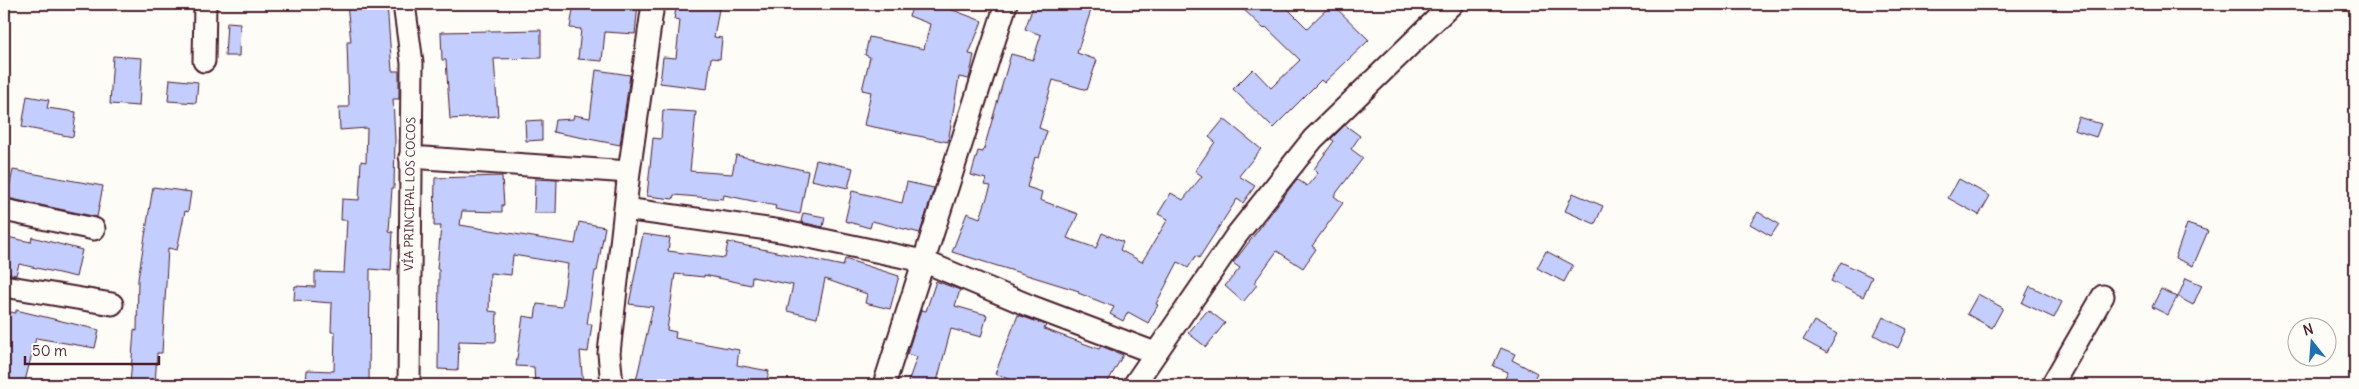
<svg xmlns="http://www.w3.org/2000/svg" width="2359" height="389" viewBox="0 0 2359 389" font-family="Delius,sans-serif">
<rect width="100%" height="100%" fill="#fdfcf7"/>
<filter id="ink" filterUnits="userSpaceOnUse"><feTurbulence type="fractalNoise" baseFrequency=".02" numOctaves="2"/><feDisplacementMap in="SourceGraphic" scale="10" xChannelSelector="R" yChannelSelector="G"/><feConvolveMatrix kernelMatrix="1 2 1 2 8 2 1 2 1" color-interpolation-filters="sRGB"/></filter>
<g filter="url(#ink)">
<path fill="#c3cdfe" stroke="#4a1f2b" d="M347,4H387L392,71H399V99H393L395,139L394,188H392L389,231L393,232L391,271L370,269L369,385H306L307,370L334,371L335,332H331L332,303L294,300L295,286L315,287V272L344,273L347,220H341L342,199L359,200L361,161L366,162L367,128L340,130L339,107H349L347,42H351Z
M574,4H638L635,34L605,32L602,61L578,59L581,29L570,28Z
M677,4L719,9L714,37L722,38L720,59L711,58L707,89L660,83L663,57L676,58L680,20L674,19Z
M914,4H937L982,21L969,54L974,55L969,79L959,77L948,142L864,125L871,92L862,90L870,57L865,55L869,37L924,49L930,24L909,16Z
M1034,4H1093L1077,53L1097,60L1087,90L1053,80L1039,128L1047,131L1039,158L1035,157L1027,187L1042,192L1040,200L1078,214L1067,238L1096,248L1102,233L1123,242L1120,250L1142,262L1168,219L1158,214L1171,193L1183,200L1202,176L1195,171L1215,142L1209,137L1224,119L1261,149L1239,176L1255,186L1243,203L1237,199L1199,258L1196,256L1188,268L1178,262L1156,304L1158,305L1148,323L1128,312L1123,321L1110,314L1114,307L1078,293L1079,291L952,252L967,213L980,218L991,186L984,185L986,179L971,175L978,151L983,152L1011,54L1033,60L1041,35L1025,29Z
M1238,4H1283L1307,28L1332,4L1369,40L1324,83L1321,80L1273,128L1233,89L1253,69L1271,88L1300,60L1266,27L1264,29Z
M227,22L240,23L239,56H225Z
M541,30V58L494,59L498,116L450,119L446,60H442L441,32Z
M113,56L142,58L139,106L110,104Z
M596,70L630,75L620,145L553,132L555,120L573,119L574,115L590,118Z
M170,79L198,82L196,103L168,101Z
M27,96L49,100L47,108L76,112L73,137L22,127Z
M663,110L696,112L690,171L732,174L736,155L808,171L800,214L775,209L776,206L724,195L723,199L674,195L673,199L647,196L653,138L661,139Z
M2078,117L2101,124L2096,137L2074,130Z
M542,120V140L526,141L525,121Z
M1345,125L1360,136L1351,149L1363,158L1334,196L1343,203L1312,246L1316,249L1303,268L1277,251L1254,283L1257,285L1243,302L1225,286L1240,268L1233,263L1297,179L1307,186L1318,173L1314,169L1334,141L1331,139Z
M816,160L853,168L848,188L811,180Z
M13,170L103,186L97,217L7,198Z
M502,176L504,205H502V212L462,211L460,225L575,244L579,222L605,227L597,271H595L587,324H592L588,352L580,351L583,385H535L534,367L516,366L523,316L535,318L537,304L562,307L568,264L513,255L511,275L490,273L489,311L497,312L496,342L459,341L458,370L438,369L439,270L437,269L441,226H434L435,178Z
M535,179L557,180L556,213H534Z
M1959,179L1990,196L1979,215L1948,198Z
M907,182L934,188L920,233L872,221L870,228L845,221L852,191L902,203Z
M153,187L191,192L188,212L185,211L177,250L168,248L162,353H157L155,385H130L134,330L137,331L138,279Z
M1573,193L1603,206L1595,224L1565,211Z
M1758,212L1779,224L1771,236L1750,224Z
M803,213L825,217L823,227L801,222Z
M2187,224L2208,231L2193,266L2175,258Z
M643,234L670,238L668,251L725,258L728,242L843,266L845,259L899,276L890,309L865,303L867,294L825,279L817,318L787,311L793,285L752,277L751,285L704,275V277L675,274L667,330L676,332L675,338L739,350L737,365L769,371L766,385H635L653,307L629,304Z
M7,237L31,242L32,237L82,250L76,277L19,264L16,275L4,273V252Z
M1546,251L1573,265L1564,282L1537,268Z
M1841,262L1872,277L1863,297L1831,281Z
M2186,278L2202,285L2193,305L2178,297Z
M936,281L960,290L955,306L987,315L981,337L951,329L936,385H907L917,357L907,354L921,310L926,311Z
M2030,286L2062,302L2054,318L2022,303Z
M2161,289L2177,297L2168,315L2152,307Z
M1978,294L2003,308L1992,328L1967,314Z
M16,310L99,330L95,348L36,338L24,385H4V311L16,313Z
M1208,310L1225,323L1206,347L1188,333Z
M1018,315L1046,325L1044,329L1099,349L1101,346L1123,355L1106,385H1017V382L995,374Z
M1883,317L1907,329L1898,348L1874,335Z
M1814,321L1837,334L1827,353L1803,340Z
M1501,348L1515,354L1512,360L1537,373L1532,383L1526,380L1523,385H1502L1508,372L1493,366Z"/>
<g fill="none" stroke-linecap="round" stroke-linejoin="round">
<defs>
<path id="minor" d="M404,4L412,63L409,385
M204,61L205,4
M410,157L629,172
M625,209L781,231L923,261L1030,306L1155,353
M4,210L94,229
M4,286L112,304
M612,385L609,353L629,172L653,4
M884,385L1006,4
M1134,385L1236,236L1313,139L1452,4
M2052,385L2103,296"/>
</defs>
<use href="#minor" stroke="#4a1f2b" stroke-width="25"/>
<use href="#minor" stroke="#fdfcf7" stroke-width="21"/>
</g>
</g>
<g text-anchor="middle" stroke-width="4" stroke-linejoin="round" paint-order="stroke">
<g font-size="12" fill="#4a1f2b" stroke="#fdfcf7">
<text transform="translate(410 194) rotate(-89)" y="4">VÍA PRINCIPAL LOS COCOS</text>
</g>
</g>
<rect width="2359" height="389" fill="none" stroke="#fdfcf7" stroke-width="20"/>
<rect x="10" y="10" width="2339" height="369" fill="none" stroke="#4a1f2b" stroke-width="2" filter="url(#ink)"/>
<g transform="translate(2312 342) rotate(343)"><circle r="24" fill="#fdfcf7" stroke="#b5a4a5"/>
<path d="M0-4L9 19L0 12L-9 19Z" fill="#1f6fb2"/>
<text y="-8" font-size="14" font-weight="bold" text-anchor="middle" fill="#4a1f2b">N</text>
</g>
<path d="M25 356v8h134v-8" fill="none" stroke="#4a1f2b" stroke-width="2.5"/>
<text x="32" y="356" font-size="15" fill="#4a1f2b" stroke="#fdfcf7" stroke-width="4" paint-order="stroke">50 m</text>
</svg>
